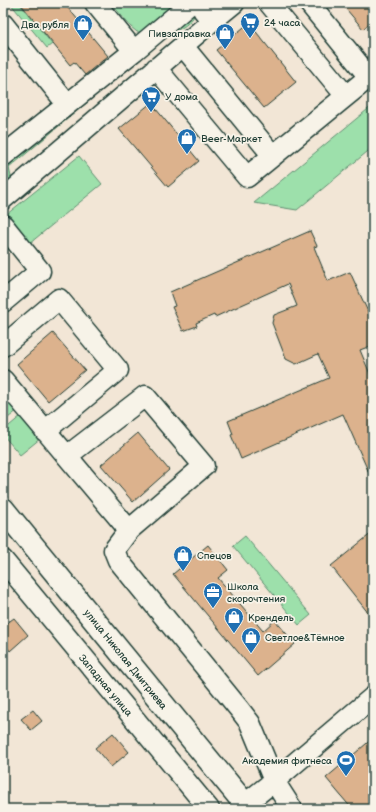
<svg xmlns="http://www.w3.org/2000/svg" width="376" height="812" viewBox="0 0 376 812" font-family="'Balsamiq Sans',sans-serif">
<rect width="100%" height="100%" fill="#f2e6d6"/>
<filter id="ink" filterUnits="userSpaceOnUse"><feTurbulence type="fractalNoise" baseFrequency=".025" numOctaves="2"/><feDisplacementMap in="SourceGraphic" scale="8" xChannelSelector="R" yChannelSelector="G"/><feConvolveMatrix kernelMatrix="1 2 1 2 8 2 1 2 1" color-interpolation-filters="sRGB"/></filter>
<g filter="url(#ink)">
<path fill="#9de0ab" stroke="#5e8e70" d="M10,3H19L52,44L47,48Z
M111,3H177L142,32H137L131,27Z
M194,7L196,12C192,23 180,30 170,33L9,168L12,181L3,188V166Z
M373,105V147L297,210L254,203Z
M79,156L102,184L30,243L7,214Z
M3,392L18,410L3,422Z
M22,415L41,438L20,455L3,435V431Z
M245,536L311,615L299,625L233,546Z"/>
<path fill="#dcb28d" stroke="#1f3d34" d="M20,3H64L108,56L85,75L74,62L70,65Z
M341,3H373V20L363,29Z
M249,23L296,82L264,108L216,50Z
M151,103L199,161L168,187L119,129Z
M310,231L317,246L314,247L328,281L350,272L373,323V345L360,350L373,381V482L343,414L241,459L231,435L233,434L228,421L329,378L318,354L296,364L286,359L272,323L274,315L297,306L288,284L215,317L214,315L196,323L197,326L183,331L172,307L175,306L170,292Z
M53,333L85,370L48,401L17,364Z
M138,433L169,470L133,502L101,465Z
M373,532V619L331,566Z
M208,545L228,570L218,578L263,631L275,620L295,644L258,676L173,574Z
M14,618L28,635L10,651L3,642V626Z
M33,710L42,721L31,730L21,719Z
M113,733L129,752L111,767L95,748Z
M373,738V809H352L326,778Z"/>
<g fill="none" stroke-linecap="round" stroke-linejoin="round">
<defs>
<path id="minor" d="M95,3L134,51
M269,3L346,96
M309,3L369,77
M203,10L212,21L234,3
M3,24L67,104
M183,46L273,156
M156,68L247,177L373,74
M3,156L134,51L191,3
M3,199L212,21
M3,225L40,271L3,302
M3,346L59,299L118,370L45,431
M3,380L129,530
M67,456L145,396L204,466L129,530L114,550L118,560L240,710L250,723L274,781L292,809
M3,560L209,809
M245,804L274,781L373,697"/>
<path id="major" d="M3,509L249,809"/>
</defs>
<use href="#minor" stroke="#1f3d34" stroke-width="23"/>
<use href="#major" stroke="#1f3d34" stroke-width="25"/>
<use href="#minor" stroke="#f7f3e8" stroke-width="20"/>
<use href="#major" stroke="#f7f3e8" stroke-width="22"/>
</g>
</g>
<defs>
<symbol id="supermarket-pin" viewBox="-11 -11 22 30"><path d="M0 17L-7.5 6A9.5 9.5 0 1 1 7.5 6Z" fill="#1f6fb2" stroke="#f7f3e8"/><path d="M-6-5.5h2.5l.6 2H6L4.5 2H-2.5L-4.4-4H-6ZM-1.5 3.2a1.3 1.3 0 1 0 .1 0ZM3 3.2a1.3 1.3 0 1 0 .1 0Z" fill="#fff"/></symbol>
<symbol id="shop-pin" viewBox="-11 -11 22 30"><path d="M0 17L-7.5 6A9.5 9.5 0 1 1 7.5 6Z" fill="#1f6fb2" stroke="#f7f3e8"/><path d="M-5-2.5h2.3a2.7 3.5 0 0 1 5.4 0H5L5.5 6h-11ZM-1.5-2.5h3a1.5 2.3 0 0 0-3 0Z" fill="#fff"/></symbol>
<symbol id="office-pin" viewBox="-11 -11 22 30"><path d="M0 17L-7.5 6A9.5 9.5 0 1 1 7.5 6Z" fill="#1f6fb2" stroke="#f7f3e8"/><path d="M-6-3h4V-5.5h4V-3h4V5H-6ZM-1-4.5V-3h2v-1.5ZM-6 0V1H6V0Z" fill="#fff"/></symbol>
<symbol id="stadium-pin" viewBox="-11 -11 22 30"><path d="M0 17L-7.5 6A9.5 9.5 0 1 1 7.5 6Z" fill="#1f6fb2" stroke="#f7f3e8"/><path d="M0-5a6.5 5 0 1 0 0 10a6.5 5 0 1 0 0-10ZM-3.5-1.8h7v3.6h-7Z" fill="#fff"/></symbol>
</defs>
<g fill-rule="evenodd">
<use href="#supermarket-pin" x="239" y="11" width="22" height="30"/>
<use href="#shop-pin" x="72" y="13" width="22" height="30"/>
<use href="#shop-pin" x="214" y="22" width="22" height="30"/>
<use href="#supermarket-pin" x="140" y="85" width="22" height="30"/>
<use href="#shop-pin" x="176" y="127" width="22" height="30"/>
<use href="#shop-pin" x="172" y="544" width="22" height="30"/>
<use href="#office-pin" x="202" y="581" width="22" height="30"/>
<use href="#shop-pin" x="223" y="606" width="22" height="30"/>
<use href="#shop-pin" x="240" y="626" width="22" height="30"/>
<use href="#stadium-pin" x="335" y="749" width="22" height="30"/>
</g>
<g text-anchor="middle" stroke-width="3.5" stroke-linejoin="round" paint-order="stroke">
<g font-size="10" fill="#1f3d34" stroke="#f7f3e8" text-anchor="start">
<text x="264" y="26">24 часа</text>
<text x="69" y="28" text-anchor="end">Два рубля</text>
<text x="211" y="37" text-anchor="end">Пивзаправка</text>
<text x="165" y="100">У дома</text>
<text x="201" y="142">Beer-Маркет</text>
<text x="197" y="559">Спецов</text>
<text x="227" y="590">Школа<tspan x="227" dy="12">скорочтения</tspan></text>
<text x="248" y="621">Крендель</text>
<text x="265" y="641">Светлое&amp;Тёмное</text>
<text x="332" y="764" text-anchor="end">Академия фитнеса</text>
</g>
<g font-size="10" fill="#1f3d34" stroke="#f7f3e8">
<text transform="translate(126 659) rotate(51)" y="4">улица Николая Дмитриева</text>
<text transform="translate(106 685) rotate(50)" y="4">Западная улица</text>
</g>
</g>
<rect width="376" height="812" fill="none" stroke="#f7f3e8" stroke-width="16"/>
<rect x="8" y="8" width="360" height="796" fill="none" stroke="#1f3d34" stroke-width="1.5" filter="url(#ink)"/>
</svg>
